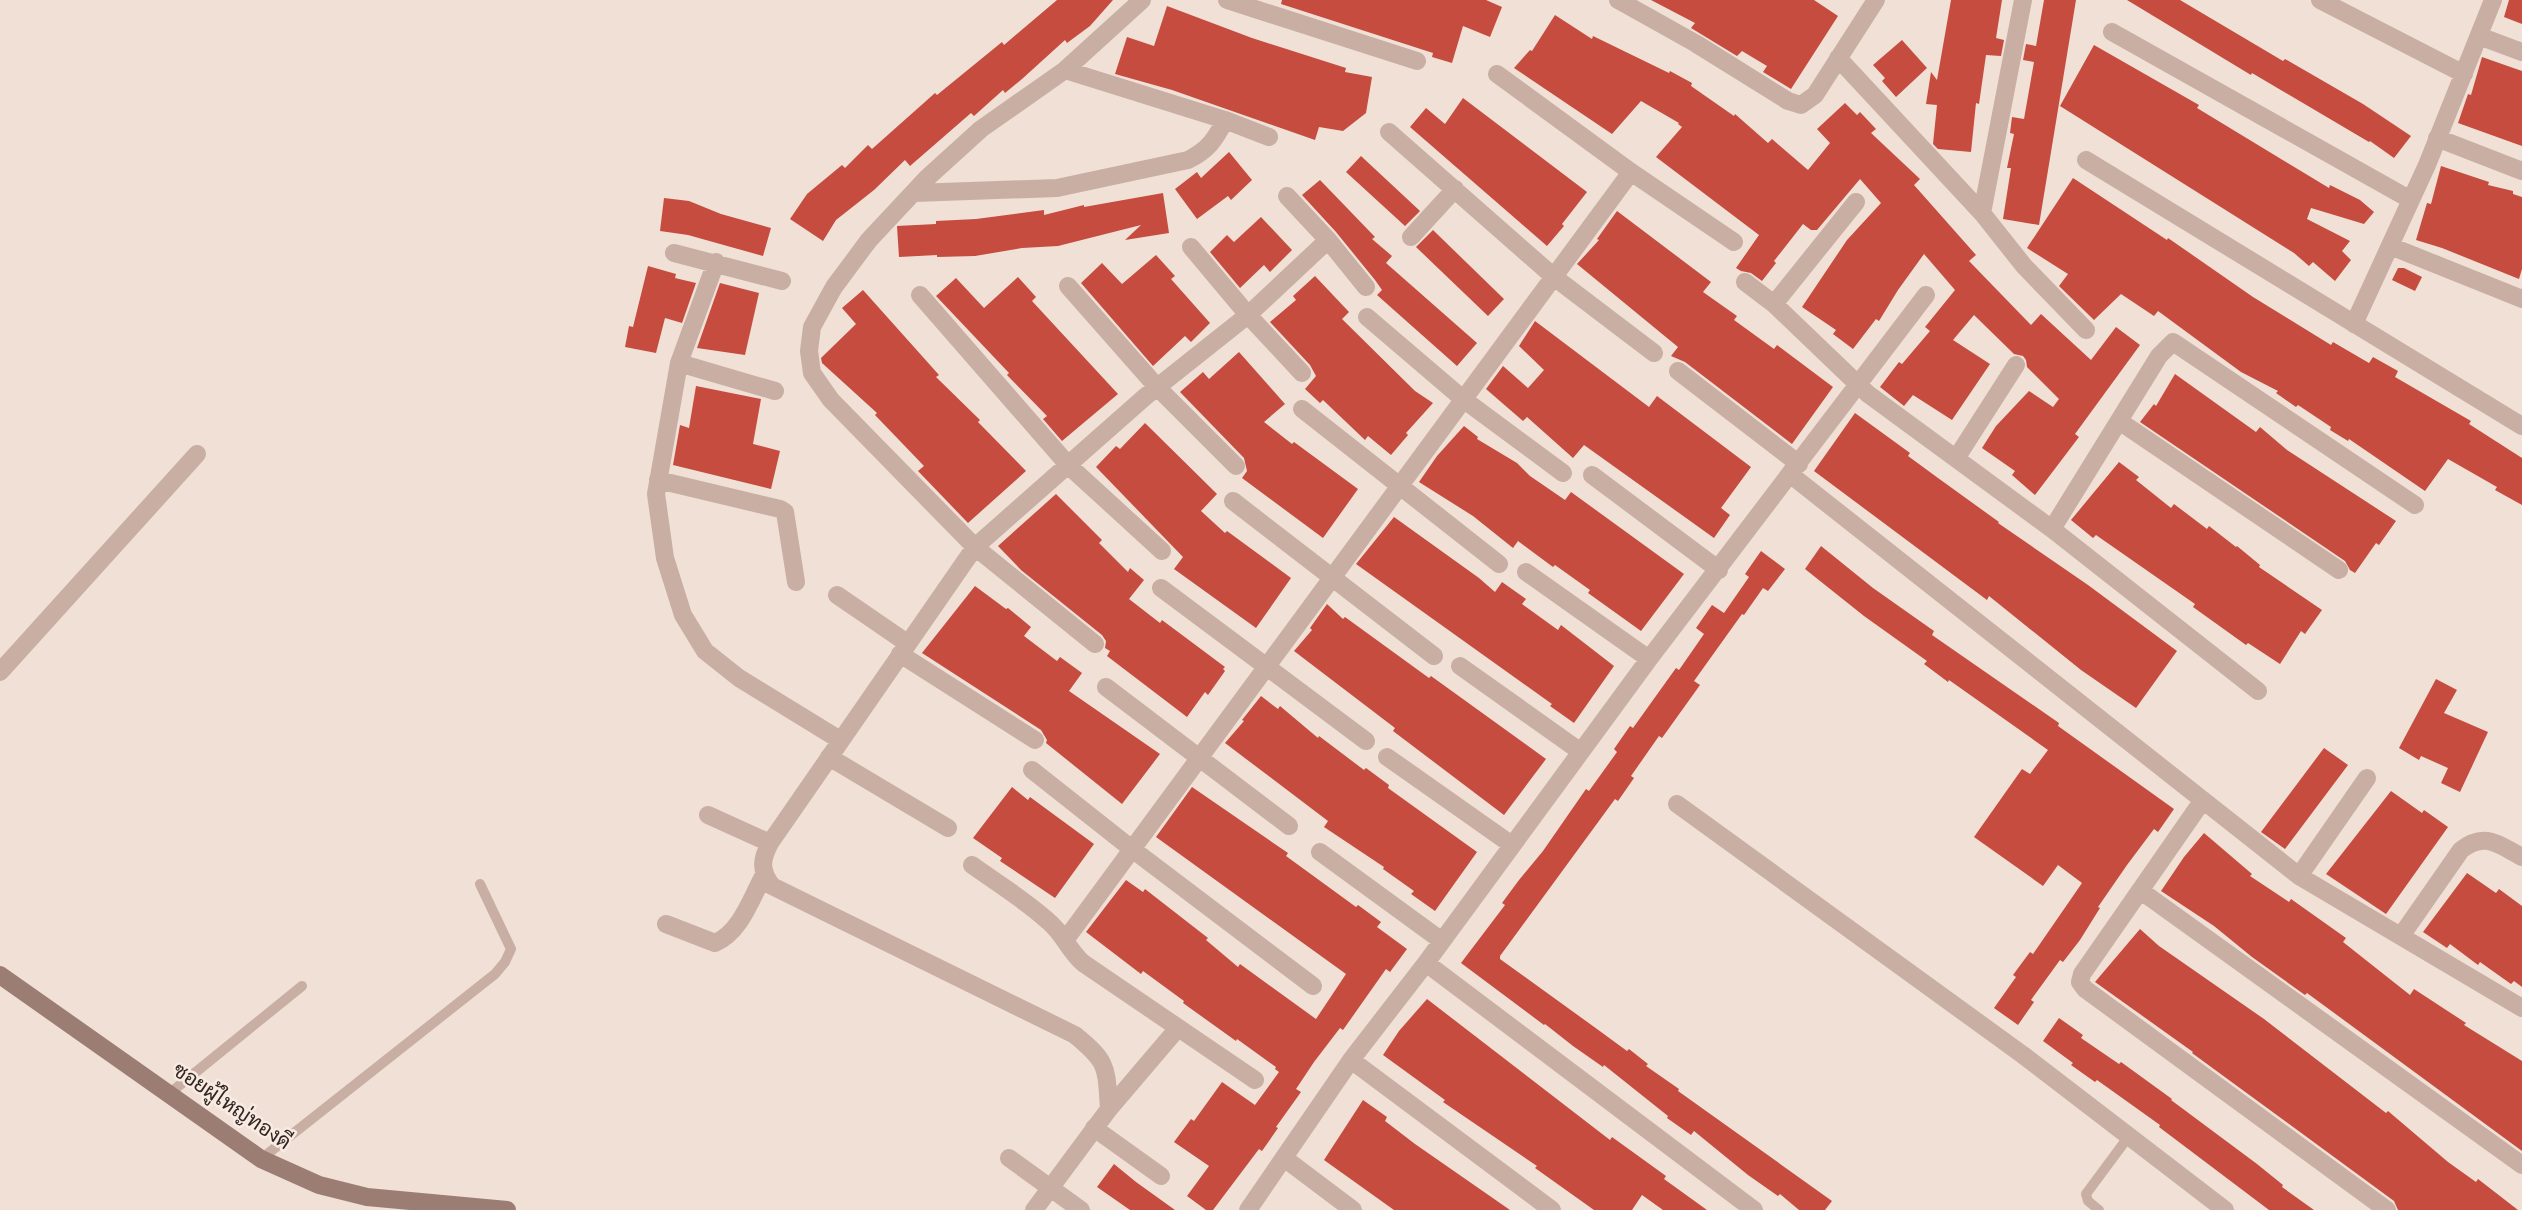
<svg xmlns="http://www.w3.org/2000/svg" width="2522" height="1210" viewBox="0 0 2522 1210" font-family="'Alegreya Sans',Sarabun,sans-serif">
<rect width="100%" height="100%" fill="#f0e0d6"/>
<path fill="#c54c3f" d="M1057,0H1113L1090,26L1067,43L1065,40L1022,79L1005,93L1003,90L974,116L971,113L910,166L905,160L874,190L836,220L823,241L790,219L807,194L842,165L845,168L868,145L872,149L935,93L937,95L1002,42L1004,45Z
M1282,0H1486L1502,7L1490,37L1463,26L1452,63L1432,57L1433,53L1281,4Z
M1651,0H1814L1838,16L1791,89L1763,72L1767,66L1742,51L1737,56L1691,28L1695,23Z
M1951,0H2002L1996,38L2004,40L2001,56L1986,55L1979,104L1976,103L1971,152L1938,149L1933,144L1937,105L1926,104L1931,72L1937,80Z
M2044,0H2076L2039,225L2003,219L2011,168H2007L2014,134L2010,133L2012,117L2024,119L2034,62L2023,60L2026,44L2036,46Z
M2127,0H2180L2283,61L2285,59L2363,104L2411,136L2394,158L2370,141L2369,142L2252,73L2251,75Z
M2509,0H2522V24L2504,17Z
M1167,6L1252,38L1346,68L1345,72L1372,77L1366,113L1343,131L1319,127L1315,140L1172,90L1115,74L1127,37L1154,46Z
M1555,15L1592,39L1593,36L1669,73L1670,71L1692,83L1691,86L1734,116L1735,114L1768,143L1772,139L1808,170L1830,143L1817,129L1845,103L1857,115L1860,112L1876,129L1871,133L1920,179L1914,185L1976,255L1969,261L2031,325L2041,314L2091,360L2116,327L2140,345L2075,434L2079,437L2035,495L2012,475L2015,471L1982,448L1996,426L2029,391L2053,407L2059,399L2027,367L2026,360L2023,356L2014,354L1974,315L1953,340L1990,364L1952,420L1913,395L1904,406L1880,387L1899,362L1902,364L1930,331L1925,327L1955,290L1924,254L1898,290L1879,321L1876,319L1853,349L1833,334L1836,330L1802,307L1847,240L1881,203L1860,179L1817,230H1811L1803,224L1774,261L1776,263L1762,281L1751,273L1741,271L1736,268L1759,235L1656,157L1682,127L1678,124L1679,123L1641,101L1612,134L1514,68L1530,50L1532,51Z
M1902,40L1927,68L1896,97L1882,81L1885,78L1873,65Z
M2094,45L2199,105L2197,108L2329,188L2330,185L2360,200L2374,212L2364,224L2311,208L2307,219L2350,241L2342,251L2351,260L2335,281L2313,262L2309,266L2294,253L2060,106Z
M2482,57L2522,71V146L2458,123L2468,94L2471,95Z
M1463,98L1587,192L1562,224L1564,226L1547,246L1410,127L1426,108L1445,124Z
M1229,152L1252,180L1231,200L1228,196L1197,219L1175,189L1197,172L1201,178Z
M1361,156L1420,211L1405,226L1346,172Z
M2441,166L2489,182L2488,185L2513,191V194L2522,197V269L2519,279L2442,248L2416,240L2427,203L2431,204Z
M2073,178L2167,240L2168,238L2253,297L2331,345L2333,342L2369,363L2373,357L2398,371L2395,377L2471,421L2469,424L2522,458V505L2495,490L2497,487L2448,459L2425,491L2349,439L2348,441L2330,430L2331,427L2298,405L2296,407L2276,393L2278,391L2241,372L2158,311L2154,316L2121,294L2094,320L2059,286L2068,274L2027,248Z
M1320,180L1375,237L1372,239L1392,256L1386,263L1477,343L1457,366L1377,295L1382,290L1375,280L1336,232L1302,195Z
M1163,193L1169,233L1125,240L1141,225L1058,246L1022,248L975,256L937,257V255L899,257L897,226L936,224V221L976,219L1044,210V215L1084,205V207Z
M664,198L689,201L721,214L771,228L763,256L688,235L660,231Z
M1617,211L1711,282L1703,292L1737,316L1734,320L1774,349L1777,345L1833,387L1792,444L1685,362L1671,356L1678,347L1577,264L1599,240L1597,239Z
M1261,217L1292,250L1270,272L1264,265L1240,288L1210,252L1227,235L1234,242Z
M1433,230L1504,299L1488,316L1416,247Z
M1156,255L1175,276L1171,279L1210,323L1191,342L1185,336L1153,366L1081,283L1102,263L1122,284Z
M648,266L676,274L675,278L696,283L682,323L665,318L656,353L625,347L629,326L633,327Z
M2398,268H2404L2422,277L2415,291L2392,280Z
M1315,276L1349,312L1342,319L1415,391L1433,403L1406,433L1408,435L1391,455L1368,436L1365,440L1323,400L1320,403L1305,389L1316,376L1310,365L1270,322L1296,300L1293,296Z
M1018,277L1036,297L1032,301L1118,394L1062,441L1043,419L1047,416L1007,375L1009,373L936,296L956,278L984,308Z
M720,283L759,293L745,355L697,348Z
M863,290L939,375L936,377L980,420L978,422L1026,471L968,523L918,471L924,466L875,415L877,413L822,363L821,358L856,324L842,308Z
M1535,321L1649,407L1657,396L1751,467L1721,508L1730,515L1714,538L1584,445L1573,458L1527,417L1523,421L1486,389L1503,366L1528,388L1544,370L1519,346Z
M1239,352L1285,404L1264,422L1292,444L1294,442L1358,489L1323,538L1242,478L1247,471L1244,458L1180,392L1203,372L1209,379Z
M2175,374L2256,432L2260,427L2287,450L2396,521L2379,545L2376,543L2355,573L2350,570L2345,561L2140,422L2154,404L2156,406Z
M696,386L761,399L753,444L780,451L771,489L673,465L680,425L689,428Z
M1855,413L1910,453L1908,456L1938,478L1999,522L1998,523L2088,585L2177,651L2136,708L2081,670L1989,596L1987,600L1814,471Z
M1145,423L1217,494L1201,511L1225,533L1227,531L1291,578L1256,628L1174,569L1183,557L1096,467L1116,446L1120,449Z
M1464,426L1478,437L1477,439L1517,463L1530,476L1565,500L1571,492L1684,574L1641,631L1588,593L1590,590L1555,565L1553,567L1518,541L1513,548L1473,516L1419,482L1437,456Z
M2119,462L2139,477L2136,480L2171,508L2174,504L2207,529L2209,526L2236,547L2237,546L2260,565L2259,567L2322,610L2305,634L2301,631L2280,664L2248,643L2246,645L2193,607L2195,604L2096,535L2093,538L2071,520Z
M1056,494L1102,540L1099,543L1128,572L1130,568L1144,580L1129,599L1160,623L1162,620L1225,667L1223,669L1225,671L1208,695L1205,692L1187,717L1107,656L1110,651L1105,648L1106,641L1102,635L1021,570L998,546Z
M1394,517L1479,578L1495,592L1502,582L1526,599L1522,604L1558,630L1561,625L1614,666L1574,723L1550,706L1552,704L1356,564Z
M1821,546L1873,588L1934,631L1932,635L2059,723L2058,726L2174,809L2158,832L2154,829L2127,865L2098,907L2100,908L2080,940L2063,962L2060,960L2031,1000L2034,1002L2018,1025L1994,1008L2016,977L2013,975L2030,952L2033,954L2082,883L2058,865L2043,886L1974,837L2022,769L2030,774L2048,750L1949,680L1948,682L1924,664L1927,661L1864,616L1805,569Z
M1761,551L1785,569L1768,591L1763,588L1744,615L1742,614L1694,681L1700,685L1662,738L1659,736L1631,776L1634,778L1618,801L1615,799L1500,956V959L1597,1029L1627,1051L1629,1049L1648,1064L1646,1066L1679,1089L1678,1091L1832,1201L1825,1210H1799L1780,1194L1778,1196L1748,1175L1694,1131L1691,1135L1667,1118L1668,1116L1604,1065L1603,1067L1573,1046L1545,1024L1544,1025L1461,963L1505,905L1502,903L1519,880L1543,851L1586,789L1589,791L1617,752L1614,749L1630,726L1633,728L1676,668L1679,670L1704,634L1696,628L1712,605L1724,613L1749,577L1745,574Z
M975,586L1006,609L1008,608L1031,627L1024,636L1057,661L1060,657L1082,673L1069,691L1160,754L1122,804L1046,743L1047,740L1041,730L922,653Z
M1327,604L1343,619L1345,617L1429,678L1431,676L1546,759L1504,815L1393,731L1395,728L1294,651L1312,630L1310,628Z
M2436,679L2457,690L2444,713L2488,732L2460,792L2441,783L2448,768L2421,756L2419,760L2399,748Z
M1261,696L1278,709L1280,706L1318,738L1319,736L1364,770L1366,768L1389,785L1388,788L1477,852L1435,911L1411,894L1414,891L1383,869L1384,867L1324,827L1328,821L1225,743L1244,721L1242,720Z
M2324,748L2348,765L2285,849L2261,832Z
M1012,787L1028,800L1030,797L1094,844L1055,898L1000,861L1002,858L973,838Z
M1192,787L1288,853L1286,856L1356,907L1358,905L1381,922L1377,927L1407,949L1390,972L1386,969L1343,1030L1340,1028L1314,1062L1296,1089L1301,1092L1276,1127L1278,1128L1262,1151L1259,1149L1213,1210H1206L1187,1196L1209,1166L1174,1142L1191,1119L1194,1121L1222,1082L1255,1105L1279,1072L1275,1069L1276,1067L1237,1039L1236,1041L1183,1003L1184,1001L1143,971L1141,974L1086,932L1126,880L1143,892L1145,889L1208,938L1206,940L1238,967L1240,964L1316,1019L1346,974L1156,837Z
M2391,791L2422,813L2424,810L2448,827L2386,914L2326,874Z
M2204,833L2252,874L2250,876L2289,902L2291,899L2346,938L2343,942L2410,995L2414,989L2466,1023L2464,1025L2522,1061V1151L2307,993L2305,995L2252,957L2214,926L2161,891L2184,857Z
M2467,873L2496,893L2499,889L2522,906V987L2514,981L2511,984L2480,962L2478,965L2450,944L2447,948L2423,932Z
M2140,929L2159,946L2264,1019L2386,1113L2388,1111L2448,1162L2476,1182L2478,1179L2518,1210H2398L2394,1201L2192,1053L2193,1052L2095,982Z
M1427,999L1610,1140L1612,1137L1666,1176L1664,1179L1707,1210H1663L1642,1195L1632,1210H1594L1535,1168L1537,1166L1443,1102L1445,1100L1383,1055L1399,1031Z
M2059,1018L2083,1035L2081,1038L2119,1064L2121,1062L2172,1099L2171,1100L2257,1164L2283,1185L2282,1187L2314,1210H2269L2159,1127L2160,1125L2097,1080L2095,1082L2071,1065L2073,1063L2043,1041Z
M1363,1100L1387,1117L1385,1121L1415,1144L1510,1210H1394L1324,1160Z
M1114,1164L1136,1182L1175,1210H1130L1097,1187Z"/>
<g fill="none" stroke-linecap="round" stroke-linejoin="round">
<path stroke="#c8aea3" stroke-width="10" d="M170,1093L302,986
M261,1159L495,974L505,962L511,949L480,884
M2099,1210L2088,1201L2086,1194L2129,1136"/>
<path stroke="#c8aea3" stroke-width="18" d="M1227,0L1417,61
M1618,0L1695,43L1788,101L1801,105L1815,95L1876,0
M2320,0L2464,74
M2112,32L2411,200
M2479,36L2522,52
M1838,58L1982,213L2024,266L2086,330
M1065,70L1225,120L1269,137
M1497,74L1631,172L1734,242
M1389,132L1554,277L1654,353
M2437,138L2522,171
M2086,160L2522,426
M914,193L1057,188L1188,160C1208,150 1215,140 1225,120
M1287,196L1328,240L1366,287
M1982,213L2023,0
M1411,237L1455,189
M2390,246L2522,299
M1191,247L1248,315L1302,373
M674,253L782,281
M716,262L679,363L656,494L665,558L683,615L705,651L739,678L840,740
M1745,282L1774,304L1868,394L2052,529L2258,691
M1068,286L1157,387L1236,466
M920,295L1069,466L1162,551
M1774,304L1856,202
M1367,317L1463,399L1563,473
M2354,324L2427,165L2493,0
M679,363L775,391
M1678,371L1799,464
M1302,409L1499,564
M2119,421L2339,570
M1957,457L2016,365
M1592,475L1719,570
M1791,475L2299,876L2522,1008
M658,480L780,509L785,512L796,582
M1233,501L1434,656
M2052,529L2159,356L2173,342L2415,505
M1526,572L1649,659
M1161,588L1366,741
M837,595L907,643
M1095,644L975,547L831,400L812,373L809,351L812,327L834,287L869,240L927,178L981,129L1065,70L1142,0
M900,654L1035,740
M1460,666L1581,752
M0,672L197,454
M1106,687L1289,826
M829,757L948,828
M1387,757L1512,845
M1032,770L1132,849L1313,986
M2203,800L2082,974L2080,982L2085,989L2387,1210
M1677,804L2023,1055L2225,1210
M708,815L770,843
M1320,852L1442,941
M972,865C997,883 1025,900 1048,921C1063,933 1069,951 1083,963L1255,1080
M2299,876L2367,778
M2141,891L2522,1165
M666,924L715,943C741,932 751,898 764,875
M2401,936L2461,850C2485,831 2499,845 2522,857
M1066,939L1631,172
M1426,963L1754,1210
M1351,1060L1552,1210
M1109,1109L1178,1028
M1094,1128L1161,1176
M1009,1158L1081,1210
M1284,1158L1353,1210
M1034,1210L1109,1109C1106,1067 1109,1063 1075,1035L772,886C760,870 761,860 770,843L975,547L1146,396L1248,315L1328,240
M1248,1210L1351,1060L1426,963L1649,659L1926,295"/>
<path stroke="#9b7d74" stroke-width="18" d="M0,975L261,1159L319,1185L367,1197L507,1210"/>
</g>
<g text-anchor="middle" stroke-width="5" stroke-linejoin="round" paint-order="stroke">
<g font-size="21" fill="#332725" stroke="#f8ebe2">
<text transform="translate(232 1106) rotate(34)" y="7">ซอยผู้ใหญ่ทองดี</text>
</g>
</g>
</svg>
